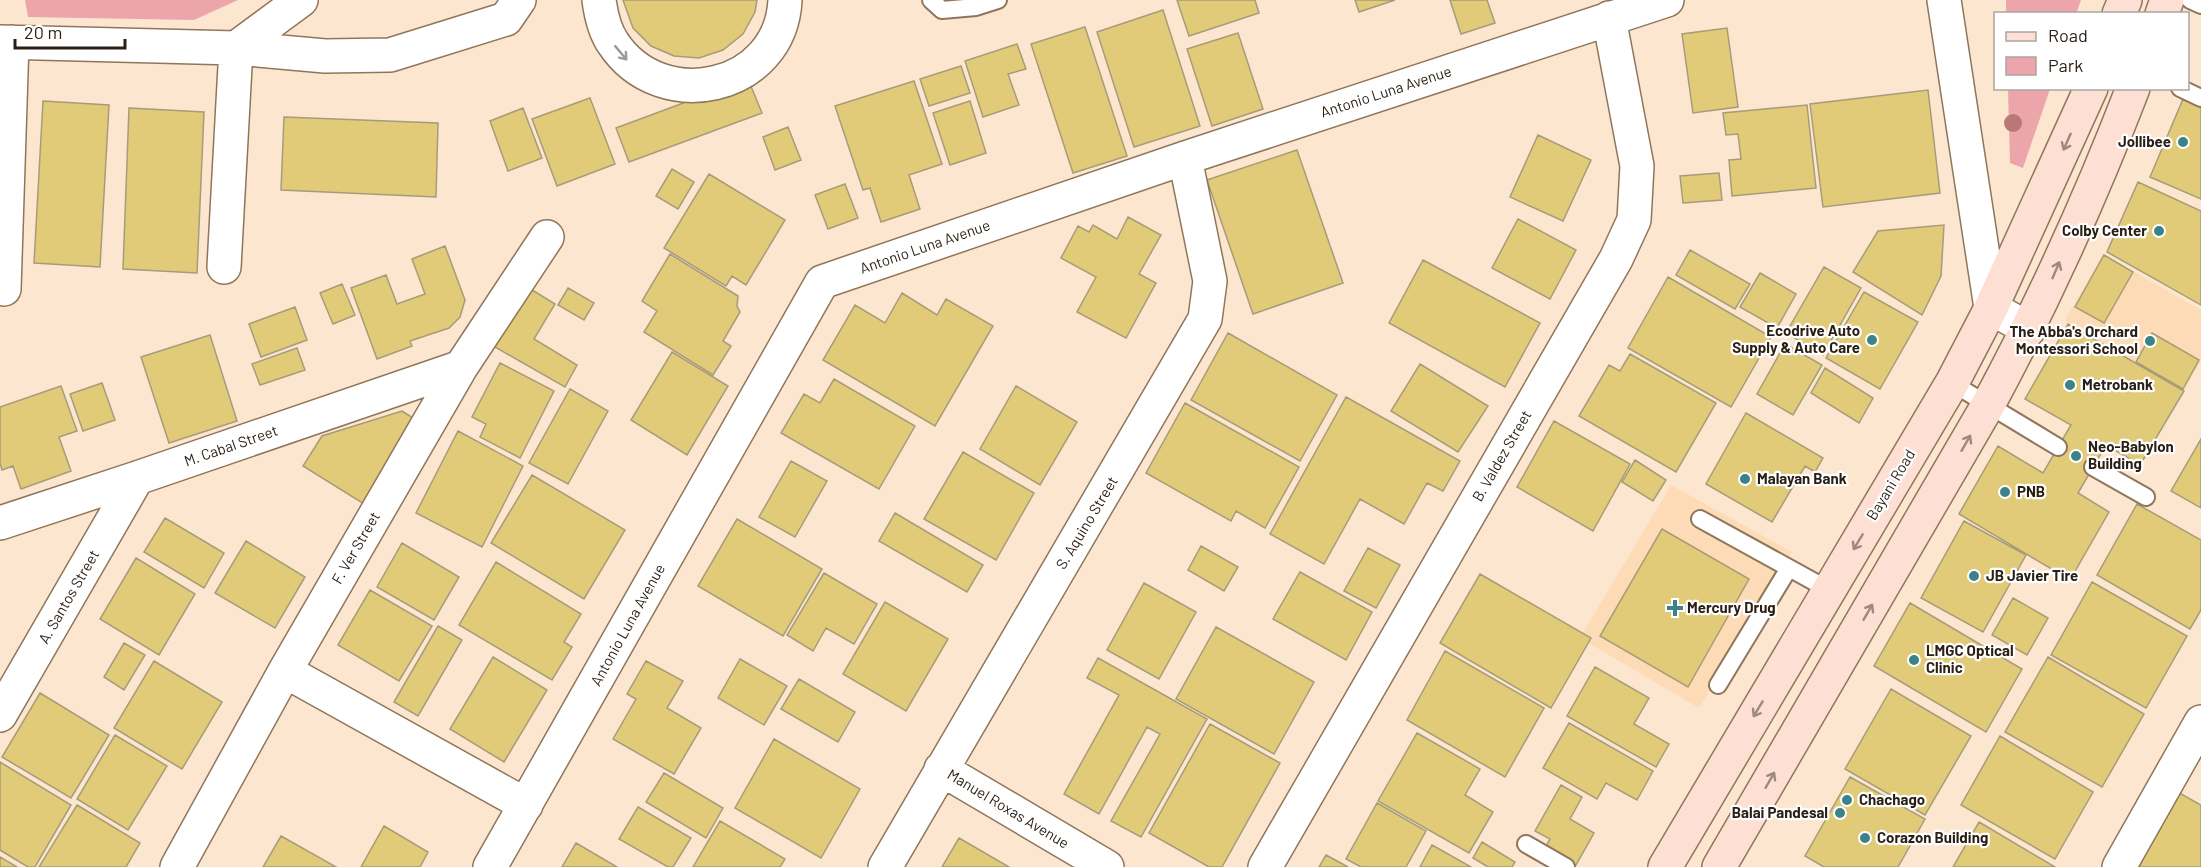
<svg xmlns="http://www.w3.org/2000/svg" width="2201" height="867" viewBox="0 0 2201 867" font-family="Barlow,sans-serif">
<rect width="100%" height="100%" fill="#fde6cf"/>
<path fill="#fddbb7" d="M2103,254L2201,310V361L2184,390L2065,320Z
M1671,485L1792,552L1699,708L1580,638Z"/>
<path fill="#eca6ab" d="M25,0H238L194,20L28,17Z
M2006,0H2081L2076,14L2006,13Z
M2008,89H2050L2023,168L2010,163Z"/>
<path fill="#e2cb78" stroke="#a69c79" stroke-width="1.5" d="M623,0H757L755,12L743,34L723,50L699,58L674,56L651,46L633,28Z
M1177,0H1255L1259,13L1189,36Z
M1355,0H1395L1359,12Z
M1450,0H1487L1495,23L1461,34Z
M1163,10L1200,126L1134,147L1097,32Z
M1085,27L1127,156L1073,173L1031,44Z
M1727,28L1738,107L1693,113L1682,34Z
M1238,33L1263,109L1212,126L1187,49Z
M1017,44L1026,69L1008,74L1019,105L983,117L965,61Z
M961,66L970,93L929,106L920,79Z
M748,79L762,113L629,162L616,128Z
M914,81L942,164L909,175L920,209L881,222L870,188L863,190L835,106Z
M1928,90L1940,193L1823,207L1810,104Z
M590,98L615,164L557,186L532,119Z
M2183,99L2201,107V199L2150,177Z
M43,101L109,105L100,267L34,263Z
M970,101L986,153L950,165L933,113Z
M1807,105L1816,188L1732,196L1729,160L1741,159L1738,134L1726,135L1723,113Z
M129,108L204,112L197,273L123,269Z
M523,108L542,158L508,171L490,121Z
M284,117L438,123L436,197L281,190Z
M788,127L801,160L775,170L763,137Z
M1538,135L1591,160L1563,221L1510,197Z
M1297,150L1343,283L1253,314L1207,180Z
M672,169L694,182L678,209L656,196Z
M1719,173L1722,200L1683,203L1680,176Z
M709,174L785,220L746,285L732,276L726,286L664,248Z
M2138,182L2201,211V305L2107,252Z
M845,184L858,218L828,229L815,195Z
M1128,217L1161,235L1139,274L1156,283L1126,338L1077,312L1096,277L1061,258L1078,226L1089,232L1093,225L1117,239Z
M1518,219L1576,250L1550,299L1492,268Z
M1944,225L1941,276L1922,315L1853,272L1878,231Z
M445,246L465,300L460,317L449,328L410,341L412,346L377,359L351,288L386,275L397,304L425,294L412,259Z
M1690,250L1750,284L1735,309L1676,275Z
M670,254L738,296L737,306L740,312L723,341L731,346L713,375L644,332L657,311L642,301Z
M2104,255L2133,272L2104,323L2075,307Z
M1423,260L1540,323L1505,387L1389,323Z
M1824,267L1861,288L1823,355L1786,333Z
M1760,273L1796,294L1777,328L1740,307Z
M1668,277L1771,337L1731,407L1628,348Z
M342,284L355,315L333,324L320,293Z
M529,288L555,304L534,339L577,365L565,387L495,347Z
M568,288L594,303L584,320L558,305Z
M1864,292L1918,322L1880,389L1826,358Z
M902,293L937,315L946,299L993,326L935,426L823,360L855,305L885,323Z
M295,307L307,340L261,357L249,324Z
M2068,324L2184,391L2140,465L2106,445L2078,493L2109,512L2070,580L1959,514L1998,446L2043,473L2071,425L2025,399Z
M1228,333L1337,395L1300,461L1191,400Z
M2152,333L2199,360L2183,389L2136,362Z
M210,335L237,421L169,443L141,357Z
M1785,344L1822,365L1793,415L1757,394Z
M297,348L305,370L260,385L252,364Z
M672,352L728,386L687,455L631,420Z
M1630,354L1716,403L1676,472L1579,416L1609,365L1620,371Z
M500,363L554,391L520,458L480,437L486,424L472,417Z
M1420,364L1488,406L1458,452L1391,411Z
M1825,368L1873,398L1859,423L1811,393Z
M834,379L915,426L879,489L781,433L804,394L820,403Z
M102,383L115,420L83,431L70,394Z
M61,386L77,431L59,437L71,471L21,489L13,466L2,470L0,463V407Z
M1016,386L1077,422L1040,485L980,449Z
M570,389L608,411L568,484L529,463Z
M1346,397L1460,461L1443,491L1427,483L1404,524L1360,499L1324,564L1270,534Z
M1185,403L1299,467L1265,528L1236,511L1231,521L1146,473Z
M402,411L416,420L364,504L303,466L322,436Z
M1746,413L1823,458L1815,472L1805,466L1772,522L1706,484Z
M1554,421L1630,464L1593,531L1517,487Z
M458,431L523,466L482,547L416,513Z
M2201,439V508L2171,491Z
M963,452L1034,493L996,560L924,519Z
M1635,460L1666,480L1653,501L1622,482Z
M791,461L827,481L795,537L759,517Z
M532,475L625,530L584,599L491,543Z
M2137,504L2201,540V610L2190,629L2097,575Z
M895,513L983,565L967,592L879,541Z
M165,518L224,553L204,588L144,552Z
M737,519L822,569L783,636L698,586Z
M1964,521L2026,555L1983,632L1921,598Z
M1662,529L1749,579L1688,687L1600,636Z
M246,541L305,577L275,628L215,593Z
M402,543L459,577L434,620L377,587Z
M1201,546L1238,567L1224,591L1188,570Z
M1368,548L1400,565L1376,608L1344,591Z
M136,558L195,594L159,655L100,619Z
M496,562L581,614L564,642L572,647L552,680L459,625Z
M1300,572L1372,612L1346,660L1273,619Z
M824,573L877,604L854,644L826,628L813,651L787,635Z
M1480,574L1591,638L1551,708L1440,643Z
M2092,582L2187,636L2146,708L2051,655Z
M1144,583L1196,612L1159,679L1107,650Z
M370,590L432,626L399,681L338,645Z
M2013,598L2048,618L2027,655L1992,635Z
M885,602L948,639L906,711L843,674Z
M1910,603L2022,669L1986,732L1874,666Z
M438,626L462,640L418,716L394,702Z
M1216,627L1314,682L1274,754L1176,699Z
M124,643L145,655L124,690L104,677Z
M1445,651L1544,708L1505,777L1407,720Z
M493,657L547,690L504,762L450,729Z
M2048,657L2144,714L2102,787L2005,732Z
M1098,658L1207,719L1141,837L1111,821L1160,734L1147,727L1099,814L1064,794L1119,695L1087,678Z
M740,659L787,686L764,725L718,698Z
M154,661L222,702L182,769L114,728Z
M646,661L683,681L667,708L701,728L674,774L613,739L636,699L627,694Z
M1595,667L1649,698L1634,724L1669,744L1656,767L1567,716Z
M799,679L855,712L838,742L781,709Z
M1891,689L1971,736L1925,815L1845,769Z
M40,693L109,735L71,798L2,757Z
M1569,723L1653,771L1637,800L1606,783L1597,799L1543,768Z
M1210,724L1280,763L1222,867H1209L1149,833Z
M1417,733L1480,769L1465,795L1493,812L1469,853L1378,801Z
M115,735L167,766L128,830L77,799Z
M2000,736L2093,792L2055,859L1961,805Z
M774,739L860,789L821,858L735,808Z
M0,762L71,805L35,867H28L0,850Z
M664,773L723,808L706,838L646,802Z
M1850,777L1925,819L1898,867H1824L1805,856Z
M1561,785L1582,797L1570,819L1594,833L1576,865L1545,848L1550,839L1535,831Z
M2174,790L2201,805V867H2132Z
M1377,803L1426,831L1406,867H1361L1346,859Z
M77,805L140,843L126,867H39Z
M638,807L691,838L673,867H668L619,839Z
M720,821L785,859L780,867H693Z
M1979,822L2055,867H1953Z
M384,826L428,852L420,867H361Z
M281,836L336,867H263Z
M959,838L1009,867H942Z
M1482,842L1515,862L1512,867H1488L1473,858Z
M576,843L617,867H562Z
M1432,845L1471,867H1420Z
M1326,855L1348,867H1319Z
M0,857L17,867H0Z"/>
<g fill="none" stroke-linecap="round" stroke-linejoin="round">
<defs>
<path id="lane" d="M931,0L942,10L976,7L998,0
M2190,0L2201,5
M2180,88L2201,98
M1952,383L2058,447
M2093,467L2146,497
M1700,519L1829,590
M1718,685L1789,568
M1526,844L1566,867"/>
<path id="street" d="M599,0C601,15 604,30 613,43C661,116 781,90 785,0
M1944,0L1991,308L2029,329
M0,42L236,48L325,56L390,55L506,19L519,0
M224,267L236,48L301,0
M4,289L12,42
M0,523L137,478L461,367
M285,671L526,805
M0,715L137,478
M941,769L1107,867
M177,867L285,671L461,367L547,237
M490,867L822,282L1185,158L1667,0
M885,867L1205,319L1210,281L1185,158
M1265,867L1616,259L1634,220L1637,166L1609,18
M2119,867L2201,722"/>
<path id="secondary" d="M2119,14L2125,0
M2162,14L2167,0
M1665,867L1952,383L1991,308L2091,88
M1719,867L1988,405C2043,303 2091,197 2133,88"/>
</defs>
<use href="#lane" stroke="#8f765b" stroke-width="20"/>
<use href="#street" stroke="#8f765b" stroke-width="36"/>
<use href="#secondary" stroke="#8f765b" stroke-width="36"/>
<use href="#lane" stroke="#fff" stroke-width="16"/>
<use href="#street" stroke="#fff" stroke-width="33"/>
<use href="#secondary" stroke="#fddfd4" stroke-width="33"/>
</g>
<circle fill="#b97778" cx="2013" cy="123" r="9"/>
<defs><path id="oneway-shaft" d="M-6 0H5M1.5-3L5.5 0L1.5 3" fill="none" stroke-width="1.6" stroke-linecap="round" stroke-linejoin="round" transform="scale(1.5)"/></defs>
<use stroke="#9f9a95" href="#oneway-shaft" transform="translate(621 53) rotate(50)"/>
<g stroke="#9e897e">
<use href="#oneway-shaft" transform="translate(2067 142) rotate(114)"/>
<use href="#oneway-shaft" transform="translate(2056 270) rotate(-67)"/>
<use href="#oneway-shaft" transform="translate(1966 443) rotate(-60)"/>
<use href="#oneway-shaft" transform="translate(1858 542) rotate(121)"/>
<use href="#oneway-shaft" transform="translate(1868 612) rotate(-60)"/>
<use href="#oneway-shaft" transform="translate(1758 709) rotate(121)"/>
<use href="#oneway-shaft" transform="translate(1770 780) rotate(-60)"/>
</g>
<g fill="#3b8388" stroke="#fff" stroke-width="2">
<circle cx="2183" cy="142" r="6"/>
<circle cx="2159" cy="231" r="6"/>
<circle cx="1872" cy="340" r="6"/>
<circle cx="2150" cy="341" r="6"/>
<circle cx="2070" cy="385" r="6"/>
<circle cx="2076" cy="456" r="6"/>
<circle cx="1745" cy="479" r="6"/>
<circle cx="2005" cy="492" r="6"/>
<circle cx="1974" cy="576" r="6"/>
<path d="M1672 599h6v6h6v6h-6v6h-6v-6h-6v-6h6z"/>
<circle cx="1914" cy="660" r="6"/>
<circle cx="1847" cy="800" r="6"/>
<circle cx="1840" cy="813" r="6"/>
<circle cx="1865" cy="838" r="6"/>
</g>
<g text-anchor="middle" stroke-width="4.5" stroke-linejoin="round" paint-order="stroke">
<g font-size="15" fill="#291f14" stroke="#fff">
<text transform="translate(1386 92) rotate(-18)" y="5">Antonio Luna Avenue</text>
<text transform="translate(925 247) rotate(-19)" y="5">Antonio Luna Avenue</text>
<text transform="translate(231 446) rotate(-19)" y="5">M. Cabal Street</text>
<text transform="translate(1502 456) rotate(-60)" y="5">B. Valdez Street</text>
<text transform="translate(1891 485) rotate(-59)" y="5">Bayani Road</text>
<text transform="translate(1087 523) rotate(-59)" y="5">S. Aquino Street</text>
<text transform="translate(356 548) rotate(-60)" y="5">F. Ver Street</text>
<text transform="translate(69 597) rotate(-60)" y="5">A. Santos Street</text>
<text transform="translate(628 625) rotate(-61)" y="5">Antonio Luna Avenue</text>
<text transform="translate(1008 809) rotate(31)" y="5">Manuel Roxas Avenue</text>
</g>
<g font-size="15" font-weight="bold" fill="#291f14" stroke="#fff" text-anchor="start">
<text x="2171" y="147" text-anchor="end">Jollibee</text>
<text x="2147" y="236" text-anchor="end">Colby Center</text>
<text x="1860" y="336" text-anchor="end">Ecodrive Auto<tspan x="1860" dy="17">Supply &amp; Auto Care</tspan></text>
<text x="2138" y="337" text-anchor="end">The Abba's Orchard<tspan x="2138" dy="17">Montessori School</tspan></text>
<text x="2082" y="390">Metrobank</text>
<text x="2088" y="452">Neo-Babylon<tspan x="2088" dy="17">Building</tspan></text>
<text x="1757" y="484">Malayan Bank</text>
<text x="2017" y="497">PNB</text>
<text x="1986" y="581">JB Javier Tire</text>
<text x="1687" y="613">Mercury Drug</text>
<text x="1926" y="656">LMGC Optical<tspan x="1926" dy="17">Clinic</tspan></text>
<text x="1859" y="805">Chachago</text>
<text x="1828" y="818" text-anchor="end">Balai Pandesal</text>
<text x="1877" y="843">Corazon Building</text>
</g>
</g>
<rect x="1994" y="12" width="195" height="78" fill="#ffffff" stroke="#a9a5a1" stroke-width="1.5"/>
<rect x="2006" y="32" width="30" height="9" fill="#fddfd4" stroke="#a9a5a1" stroke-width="1.5"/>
<text x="2048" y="42" font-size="18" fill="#291f14">Road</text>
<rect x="2006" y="57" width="30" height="18" fill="#eca6ab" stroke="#a9a5a1" stroke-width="1.5"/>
<text x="2048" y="72" font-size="18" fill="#291f14">Park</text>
<path d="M15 39v9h110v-9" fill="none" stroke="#291f14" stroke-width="3"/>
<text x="24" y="39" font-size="18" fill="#291f14" stroke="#ffffff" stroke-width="4.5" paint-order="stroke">20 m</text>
</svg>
